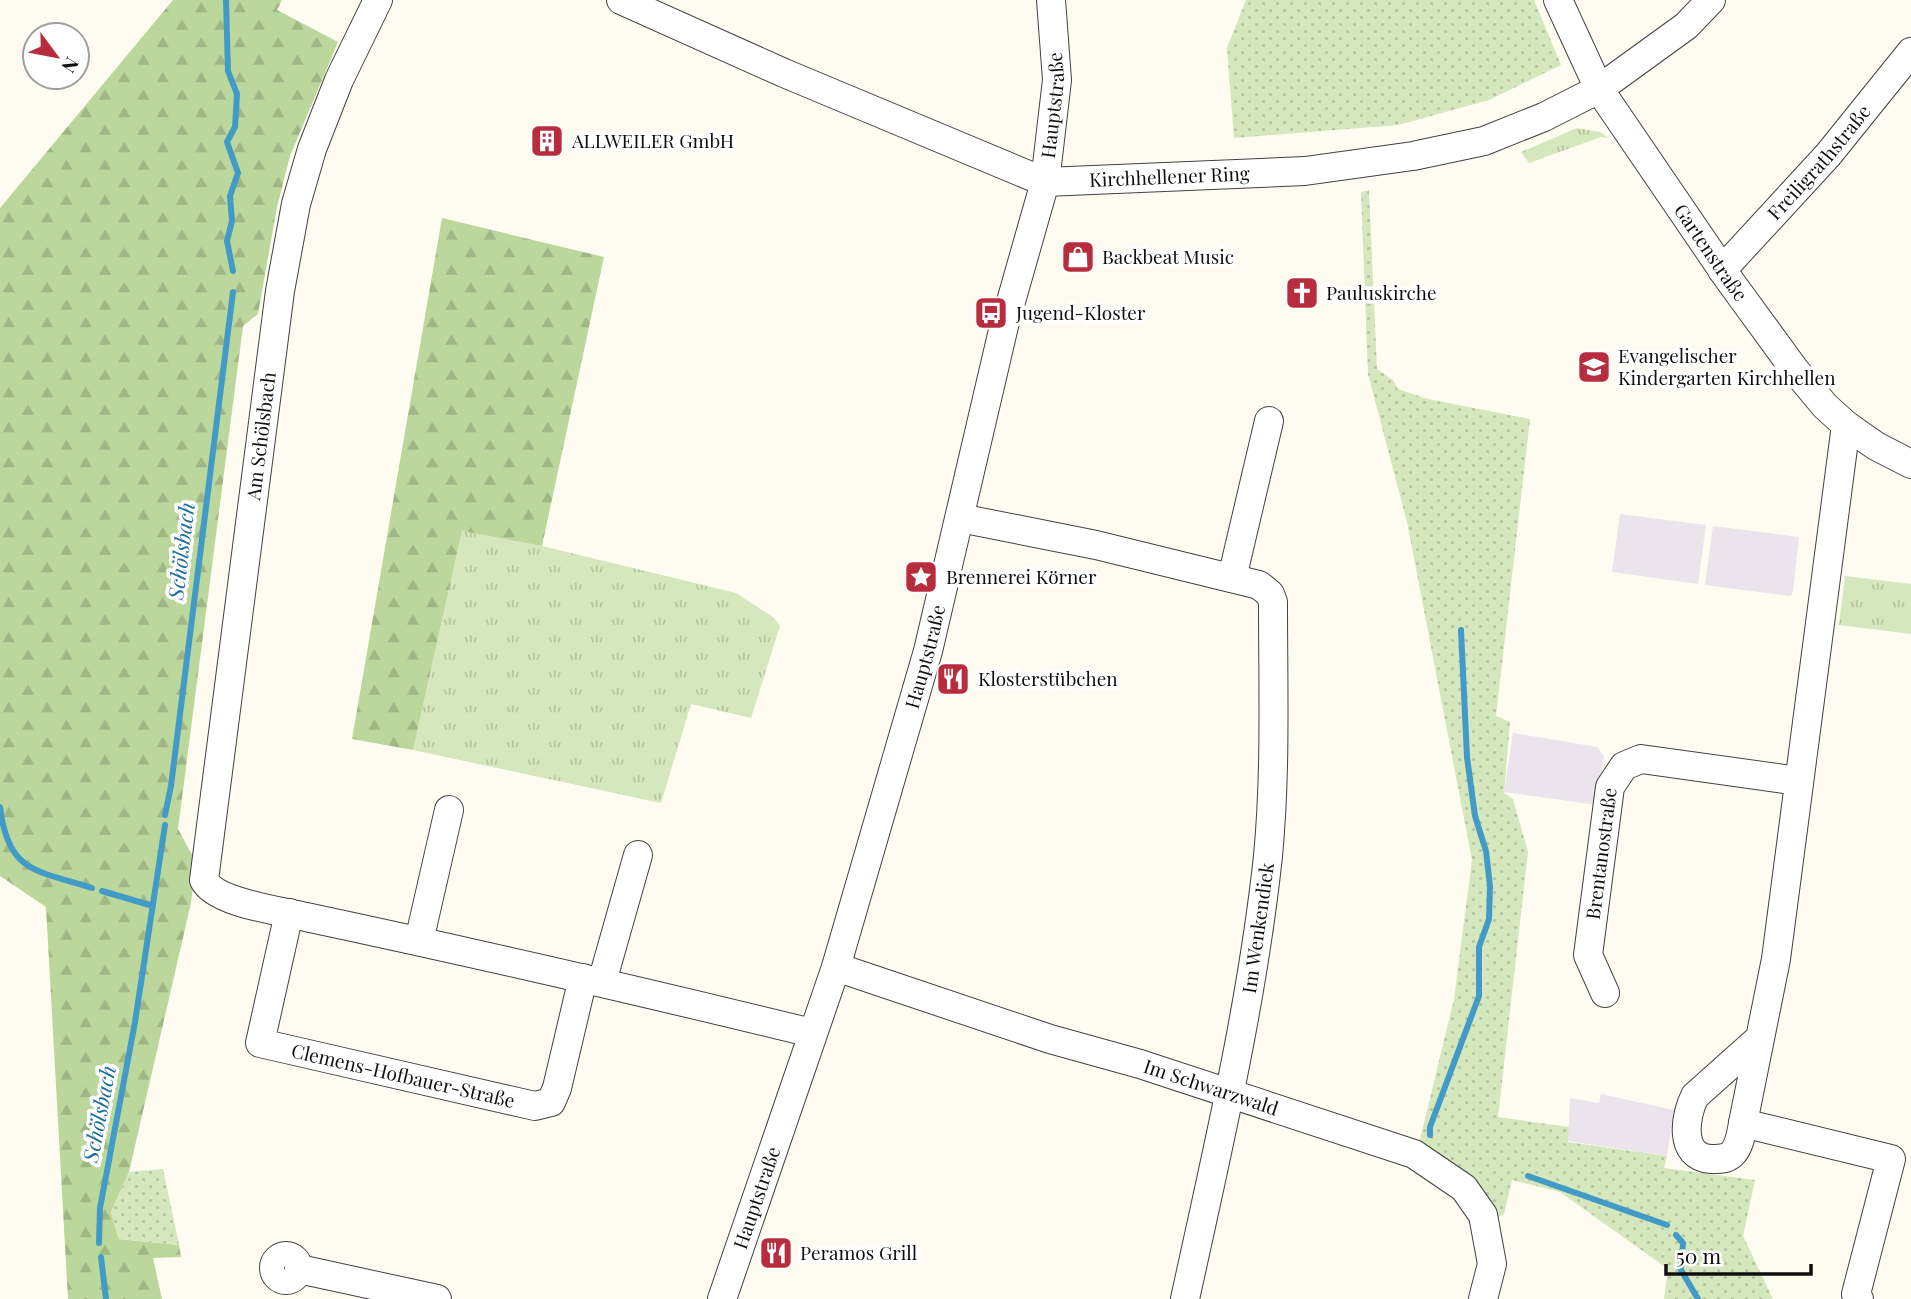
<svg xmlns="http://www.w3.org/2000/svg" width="1911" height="1299" viewBox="0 0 1911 1299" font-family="'Playfair Display',serif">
<defs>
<pattern id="grass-tufts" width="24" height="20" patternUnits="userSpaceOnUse" patternTransform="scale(1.75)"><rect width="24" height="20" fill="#d5e7bc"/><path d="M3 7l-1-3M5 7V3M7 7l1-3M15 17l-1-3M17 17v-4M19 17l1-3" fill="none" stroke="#b6c5a0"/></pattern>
<pattern id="forest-firs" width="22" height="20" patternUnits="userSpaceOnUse" patternTransform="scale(1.75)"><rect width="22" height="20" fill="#bbd79c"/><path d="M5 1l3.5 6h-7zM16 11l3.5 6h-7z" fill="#a0b785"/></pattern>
<pattern id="park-dots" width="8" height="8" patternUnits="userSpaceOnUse" patternTransform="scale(1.75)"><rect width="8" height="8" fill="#d5e7bc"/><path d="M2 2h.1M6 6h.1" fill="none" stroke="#b6c5a0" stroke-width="1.8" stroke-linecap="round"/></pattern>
</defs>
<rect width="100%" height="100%" fill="#fefbf1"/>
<path fill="#ebe4ed" d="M1620,514L1706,525L1698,584L1612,572Z
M1713,526L1799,537L1793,592L1790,596L1705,585Z
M1513,733L1597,747L1604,756L1597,805L1504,792Z
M1601,1094L1674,1110L1667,1156L1568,1141L1570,1098L1599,1103Z"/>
<path fill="url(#grass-tufts)" d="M1577,128L1600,132L1609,138L1601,137L1529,163L1521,152Z
M462,531L542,546L736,593L774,618L780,626L751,718L691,704L661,803L413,750Z
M1845,576L1911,584V634L1839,625Z"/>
<path fill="url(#forest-firs)" d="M173,0H282L277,10L338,42L290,156L277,207L258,314L243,326L178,829L196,862L191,903L129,1172L111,1212L119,1239L179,1245L181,1257L153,1258L162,1299H68L46,907L0,876V208Z
M442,218L604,257L542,546L462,531L413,750L352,739Z"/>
<path fill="url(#park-dots)" d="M1246,0H1534L1561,65L1489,100L1398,125L1234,138L1227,48Z
M1369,190L1377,369L1393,380L1398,389L1428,399L1530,419L1496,716L1510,722L1504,793L1513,799L1528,852L1498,1117L1569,1127L1568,1142L1667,1156L1664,1168L1755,1180L1743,1236L1773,1299H1664L1668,1269L1560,1192L1512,1180L1504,1214L1497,1218C1483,1179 1456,1160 1418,1148L1454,999L1472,860L1407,522L1368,374L1361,192Z
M163,1169L179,1245L119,1239L111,1212L129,1172Z"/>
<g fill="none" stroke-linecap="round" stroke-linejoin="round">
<path stroke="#429bc7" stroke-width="6" d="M226,0L228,71L237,94L235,127L227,142L238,173L230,196L232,221L227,241L233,271
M0,807C8,873 36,870 92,888
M165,815L171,786L233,292
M102,891L153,906
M1430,1135V1127L1479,996V947L1489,919L1490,886L1486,851L1475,816L1467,757L1461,630
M1528,1176L1667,1225
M1676,1235L1683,1243L1681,1270L1698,1299
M99,1243L100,1208L135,1022L165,825
M101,1257L106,1299"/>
<defs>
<g id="minor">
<path d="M378,0L339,80L312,149L296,204L280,291L204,880C215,903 281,911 306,917C475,953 644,992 812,1033"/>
<path id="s1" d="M621,0L784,73L1045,182L1305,171L1413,156L1484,141L1544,117L1599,89L1686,26L1711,0"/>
<path id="s2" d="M1558,0L1599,89L1730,281L1795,370L1825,406L1846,425L1876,446L1911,464"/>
<path id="s3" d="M1722,270L1828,155L1911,52"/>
<path d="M960,518L1096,545L1259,585L1270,594L1273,602C1273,686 1276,772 1268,856C1252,1005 1217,1152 1185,1299"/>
<path d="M1232,578L1269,421"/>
<path id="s4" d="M289,913L260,1043L535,1106L551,1102L557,1088L583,978"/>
<path d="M419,941L449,810"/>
<path id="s5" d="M836,967L1050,1039L1140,1064L1414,1154L1464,1188L1483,1215L1492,1264L1483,1299"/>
<path d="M602,982L638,855"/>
<path id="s6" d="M1605,993L1588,955L1610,787L1624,766L1641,759L1799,781"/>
<path d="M1760,1038L1695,1096C1685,1115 1678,1157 1711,1159C1718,1159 1725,1160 1732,1154C1740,1146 1741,1134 1743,1123L1776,959L1846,425"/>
<path d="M1743,1123L1891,1159L1856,1294L1859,1299"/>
<circle cx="286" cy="1268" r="12"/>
<path d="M299,1269L437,1299"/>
<path id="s7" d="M722,1299L836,967L928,651L1004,326L1045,182L1057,80L1051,0"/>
</g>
</defs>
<use href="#minor" stroke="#424242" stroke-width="30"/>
<use href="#minor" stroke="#fff" stroke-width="28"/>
</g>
<defs>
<symbol id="building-square" viewBox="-11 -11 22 22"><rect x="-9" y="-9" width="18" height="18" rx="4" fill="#b82d3d" stroke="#fff"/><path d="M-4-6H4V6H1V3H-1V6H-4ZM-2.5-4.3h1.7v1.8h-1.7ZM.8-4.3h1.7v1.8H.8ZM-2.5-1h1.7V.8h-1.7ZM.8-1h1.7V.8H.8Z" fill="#fff"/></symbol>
<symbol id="shop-square" viewBox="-11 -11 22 22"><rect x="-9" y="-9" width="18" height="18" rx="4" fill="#b82d3d" stroke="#fff"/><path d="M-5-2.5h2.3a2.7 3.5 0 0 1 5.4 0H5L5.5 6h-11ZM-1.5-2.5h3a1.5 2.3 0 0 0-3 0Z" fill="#fff"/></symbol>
<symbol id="church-square" viewBox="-11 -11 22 22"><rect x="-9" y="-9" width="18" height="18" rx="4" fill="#b82d3d" stroke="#fff"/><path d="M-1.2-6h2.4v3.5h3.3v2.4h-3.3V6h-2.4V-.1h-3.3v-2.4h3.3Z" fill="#fff"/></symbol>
<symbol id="bus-square" viewBox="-11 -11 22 22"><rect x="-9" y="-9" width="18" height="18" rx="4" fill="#b82d3d" stroke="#fff"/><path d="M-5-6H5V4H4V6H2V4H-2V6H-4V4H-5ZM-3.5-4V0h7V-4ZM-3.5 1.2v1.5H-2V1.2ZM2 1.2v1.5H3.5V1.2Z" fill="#fff"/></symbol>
<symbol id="school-square" viewBox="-11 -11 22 22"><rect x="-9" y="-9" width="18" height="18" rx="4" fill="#b82d3d" stroke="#fff"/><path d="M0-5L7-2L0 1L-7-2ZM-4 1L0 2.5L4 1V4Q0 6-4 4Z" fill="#fff"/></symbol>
<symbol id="sight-square" viewBox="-11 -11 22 22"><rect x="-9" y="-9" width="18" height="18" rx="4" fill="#b82d3d" stroke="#fff"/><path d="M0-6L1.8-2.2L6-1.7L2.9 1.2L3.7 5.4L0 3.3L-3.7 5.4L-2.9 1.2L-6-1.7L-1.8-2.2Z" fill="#fff"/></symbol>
<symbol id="restaurant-square" viewBox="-11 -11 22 22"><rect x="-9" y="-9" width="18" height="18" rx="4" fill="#b82d3d" stroke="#fff"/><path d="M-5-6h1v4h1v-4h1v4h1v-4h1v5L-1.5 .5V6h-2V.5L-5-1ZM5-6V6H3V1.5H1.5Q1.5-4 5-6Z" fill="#fff"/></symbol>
</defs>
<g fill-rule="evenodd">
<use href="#building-square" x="528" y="122" width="38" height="38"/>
<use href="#shop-square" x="1059" y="238" width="38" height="38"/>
<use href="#church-square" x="1283" y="274" width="38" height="38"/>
<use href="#bus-square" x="972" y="294" width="38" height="38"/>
<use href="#school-square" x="1575" y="348" width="38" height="38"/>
<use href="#sight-square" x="902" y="558" width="38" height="38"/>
<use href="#restaurant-square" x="934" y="660" width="38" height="38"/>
<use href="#restaurant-square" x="757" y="1234" width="38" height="38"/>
</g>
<g text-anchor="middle" stroke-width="7" stroke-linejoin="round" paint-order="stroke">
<g font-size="19" fill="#0f0f0f" stroke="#fff">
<text dy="7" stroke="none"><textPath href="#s7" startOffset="1241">Hauptstraße</textPath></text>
<text dy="7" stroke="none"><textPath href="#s3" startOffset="145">Freiligrathstraße</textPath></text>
<text dy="7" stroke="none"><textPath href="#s1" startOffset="586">Kirchhellener Ring</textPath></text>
<text dy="7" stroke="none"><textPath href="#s2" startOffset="296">Gartenstraße</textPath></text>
<text transform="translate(261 436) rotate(-83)" y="7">Am Schölsbach</text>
<text dy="7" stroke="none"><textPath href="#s7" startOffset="674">Hauptstraße</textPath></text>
<text dy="7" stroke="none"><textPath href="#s6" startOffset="144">Brentanostraße</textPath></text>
<text transform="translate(1258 928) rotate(-82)" y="7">Im Wenkendiek</text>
<text dy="7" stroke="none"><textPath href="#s4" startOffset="280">Clemens-Hofbauer-Straße</textPath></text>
<text dy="7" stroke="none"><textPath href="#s5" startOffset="394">Im Schwarzwald</textPath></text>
<text dy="7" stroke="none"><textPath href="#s7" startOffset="107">Hauptstraße</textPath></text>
</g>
<g font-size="19" fill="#0f0f0f" stroke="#fff" text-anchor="start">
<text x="572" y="148">ALLWEILER GmbH</text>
<text x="1102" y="264">Backbeat Music</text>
<text x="1326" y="300">Pauluskirche</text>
<text x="1016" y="320">Jugend-Kloster</text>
<text x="1618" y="363">Evangelischer<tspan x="1618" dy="22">Kindergarten Kirchhellen</tspan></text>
<text x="946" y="584">Brennerei Körner</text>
<text x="978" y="686">Klosterstübchen</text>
<text x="800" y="1260">Peramos Grill</text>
</g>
<g font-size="21" font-style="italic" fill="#1d6d9b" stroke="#fff">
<text transform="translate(182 551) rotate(-83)" y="7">Schölsbach</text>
<text transform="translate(100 1114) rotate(-79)" y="7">Schölsbach</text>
</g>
</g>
<g transform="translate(56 56) rotate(122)"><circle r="33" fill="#ffffff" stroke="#9f9f9f" stroke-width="2"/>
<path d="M0-5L12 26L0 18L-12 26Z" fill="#b82d3d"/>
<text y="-10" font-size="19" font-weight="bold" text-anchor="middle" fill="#0f0f0f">N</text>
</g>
<path d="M1666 1264v10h145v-10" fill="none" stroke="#0f0f0f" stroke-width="3.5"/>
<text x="1676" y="1264" font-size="21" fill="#0f0f0f" stroke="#ffffff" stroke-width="5" paint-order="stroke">50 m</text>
</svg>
